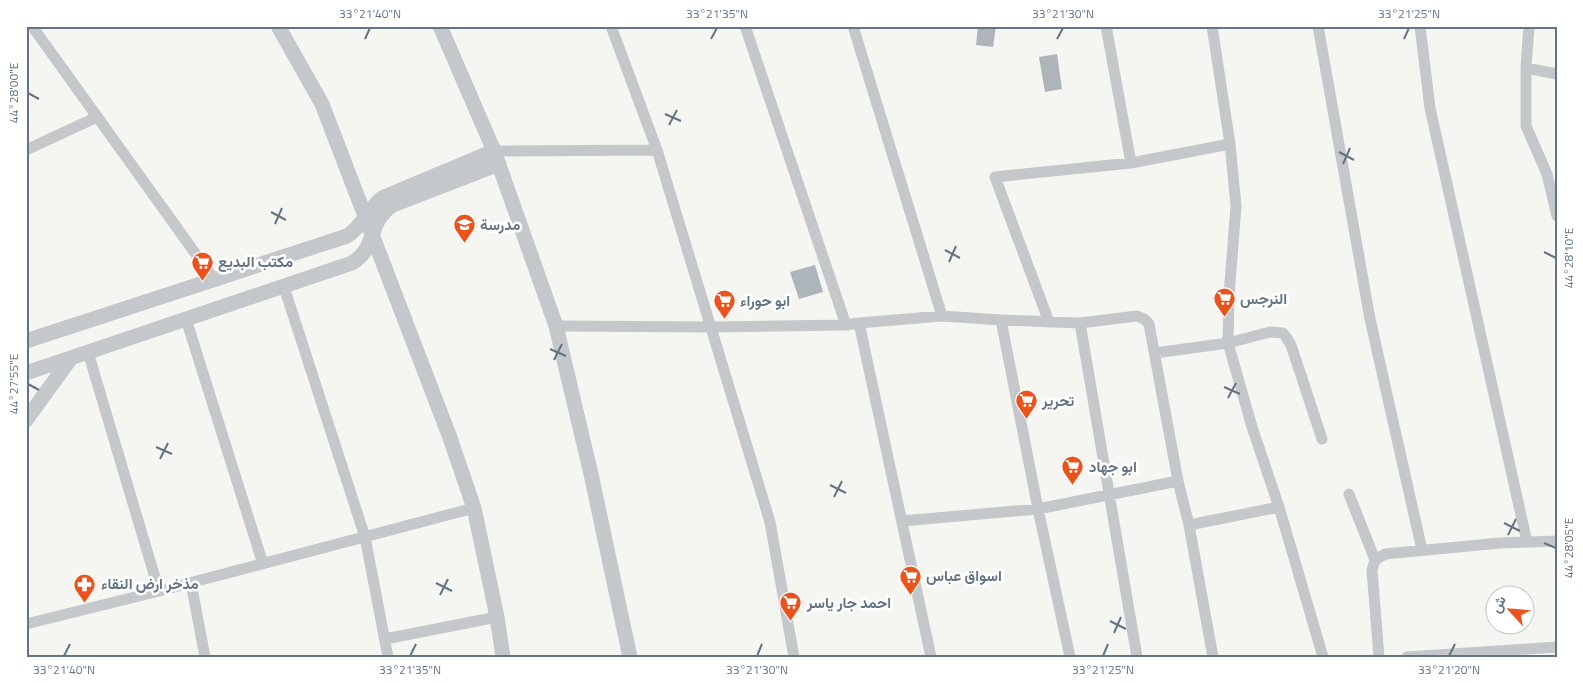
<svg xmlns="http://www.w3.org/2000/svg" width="1583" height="683" viewBox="0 0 1583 683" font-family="'Titillium Web',Vazirmatn,sans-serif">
<rect width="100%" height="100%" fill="#f5f6f1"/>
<path fill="#adb4ba" d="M978,26H996L993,47L976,45Z
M1057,54L1062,89L1045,92L1039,57Z
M815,265L823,292L799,299L790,272Z"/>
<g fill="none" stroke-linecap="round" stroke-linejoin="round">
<path stroke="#c5c8cb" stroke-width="11" d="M32,26L213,278
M611,26L657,150L770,522L794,657
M745,26L846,325
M853,26L942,316
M1106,26L1131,163
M1212,26L1230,144L1236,206L1229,295L1228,343L1252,427L1279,507L1323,657
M1318,26L1370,319L1422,550
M1420,26L1430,108L1527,542
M1529,26L1526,68V126L1547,174L1557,216
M1526,68L1557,74
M26,150L97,117
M494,151L657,150
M284,287L365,537L388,657
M186,319L263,564
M1001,320L1038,509L1070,657
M1049,322L995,177L1131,163L1230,144
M859,323L931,657
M1080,323L1137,657
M556,326L711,327L846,325L859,323L942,316L1001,320L1080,323L1137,316L1144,319L1149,324L1178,481L1189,525L1213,657
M88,352L159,591
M1155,353L1228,343L1270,332L1283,333L1286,337L1291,345L1322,439
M1349,494L1375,560L1372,570L1379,657
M902,521L1038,509L1178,481
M1189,525L1279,507
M1375,560L1385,554L1500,543L1557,541
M191,583L205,657
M26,624L159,591L474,508
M385,639L497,617
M1407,657L1557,647"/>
<path stroke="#c5c8cb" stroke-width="15" d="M278,26L322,104L449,435L474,508L497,617L503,657
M440,26L494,151L556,326L591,474L630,657
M26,341L347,236C363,226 367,210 382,198L494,151
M26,373L352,263C379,246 366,223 393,205L499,164
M26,420L71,358"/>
</g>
<path fill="none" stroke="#637484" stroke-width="2" d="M365,39L370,28M711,39L717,28M1057,39L1063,28M1404,39L1409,28M28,93L39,99M665,114L681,121M669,125L677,110M1339,152L1354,160M1343,164L1350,148M271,212L286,220M275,224L282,208M945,250L960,258M1544,252L1556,258M949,262L956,246M550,349L566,356M554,360L562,344M28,384L39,390M1224,387L1240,394M1228,398L1236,383M156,447L172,454M160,459L168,443M830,485L846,493M834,497L842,481M1504,523L1520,531M1508,535L1516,519M1544,543L1556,548M436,583L452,591M440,595L448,579M1110,621L1126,629M1114,633L1121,617M64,656L70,644M410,656L416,644M757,656L762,644M1103,656L1108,644M1449,656L1455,644"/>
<defs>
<symbol id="school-pin" viewBox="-11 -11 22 30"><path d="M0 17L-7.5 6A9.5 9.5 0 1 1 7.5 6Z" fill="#ec521b" stroke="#fff"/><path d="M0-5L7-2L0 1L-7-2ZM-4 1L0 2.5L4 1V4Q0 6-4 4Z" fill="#fff"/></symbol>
<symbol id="supermarket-pin" viewBox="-11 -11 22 30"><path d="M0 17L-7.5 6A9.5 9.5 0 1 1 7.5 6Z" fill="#ec521b" stroke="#fff"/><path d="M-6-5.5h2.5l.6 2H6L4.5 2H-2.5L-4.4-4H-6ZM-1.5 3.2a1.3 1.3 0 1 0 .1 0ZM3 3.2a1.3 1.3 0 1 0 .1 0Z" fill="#fff"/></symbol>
<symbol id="pharmacy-pin" viewBox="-11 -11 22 30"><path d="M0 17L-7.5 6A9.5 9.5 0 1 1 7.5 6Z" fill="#ec521b" stroke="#fff"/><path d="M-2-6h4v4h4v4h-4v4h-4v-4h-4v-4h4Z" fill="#fff"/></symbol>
</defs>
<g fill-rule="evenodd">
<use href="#school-pin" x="452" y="212" width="25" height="34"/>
<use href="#supermarket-pin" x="190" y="250" width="25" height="34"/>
<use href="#supermarket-pin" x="1212" y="286" width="25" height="34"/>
<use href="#supermarket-pin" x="712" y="288" width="25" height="34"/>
<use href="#supermarket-pin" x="1014" y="388" width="25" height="34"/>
<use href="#supermarket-pin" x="1060" y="454" width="25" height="34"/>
<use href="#supermarket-pin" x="898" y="564" width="25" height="34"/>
<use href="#pharmacy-pin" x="72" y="572" width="25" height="34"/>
<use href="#supermarket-pin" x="778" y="590" width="25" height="34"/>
</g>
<g text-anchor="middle" stroke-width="5" stroke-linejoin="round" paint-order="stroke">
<g font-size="15" font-weight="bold" fill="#637484" stroke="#fff" text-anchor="start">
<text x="480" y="230">مدرسة</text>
<text x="218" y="267">مكتب البديع</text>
<text x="1240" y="304">النرجس</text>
<text x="740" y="306">ابو حوراء</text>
<text x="1042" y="406">تحرير</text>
<text x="1089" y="472">ابو جهاد</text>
<text x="926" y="581">اسواق عباس</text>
<text x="101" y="589">مذخر ارض النقاء</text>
<text x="807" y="608">احمد جار ياسر</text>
</g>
</g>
<rect width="1583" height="683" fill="none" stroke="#ffffff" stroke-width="55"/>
<g transform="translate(1510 610) rotate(296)"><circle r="24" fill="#ffffff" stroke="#c1c7ce"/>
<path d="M0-4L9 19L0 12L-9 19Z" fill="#ec521b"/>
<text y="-8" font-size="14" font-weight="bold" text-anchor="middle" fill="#637484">ش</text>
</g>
<rect x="28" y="28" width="1528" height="628" fill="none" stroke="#637484" stroke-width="2"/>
<g font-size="12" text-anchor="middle" fill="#637484">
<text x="370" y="18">33°21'40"N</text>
<text x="717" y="18">33°21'35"N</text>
<text x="1063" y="18">33°21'30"N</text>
<text x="1409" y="18">33°21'25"N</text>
<text transform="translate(14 93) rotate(-90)" y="4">44°28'00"E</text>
<text transform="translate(1569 258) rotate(-90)" y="4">44°28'10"E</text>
<text transform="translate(14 384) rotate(-90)" y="4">44°27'55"E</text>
<text transform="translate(1569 548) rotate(-90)" y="4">44°28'05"E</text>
<text x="64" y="674">33°21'40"N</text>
<text x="410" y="674">33°21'35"N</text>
<text x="757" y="674">33°21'30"N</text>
<text x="1103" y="674">33°21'25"N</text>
<text x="1449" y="674">33°21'20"N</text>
</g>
</svg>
